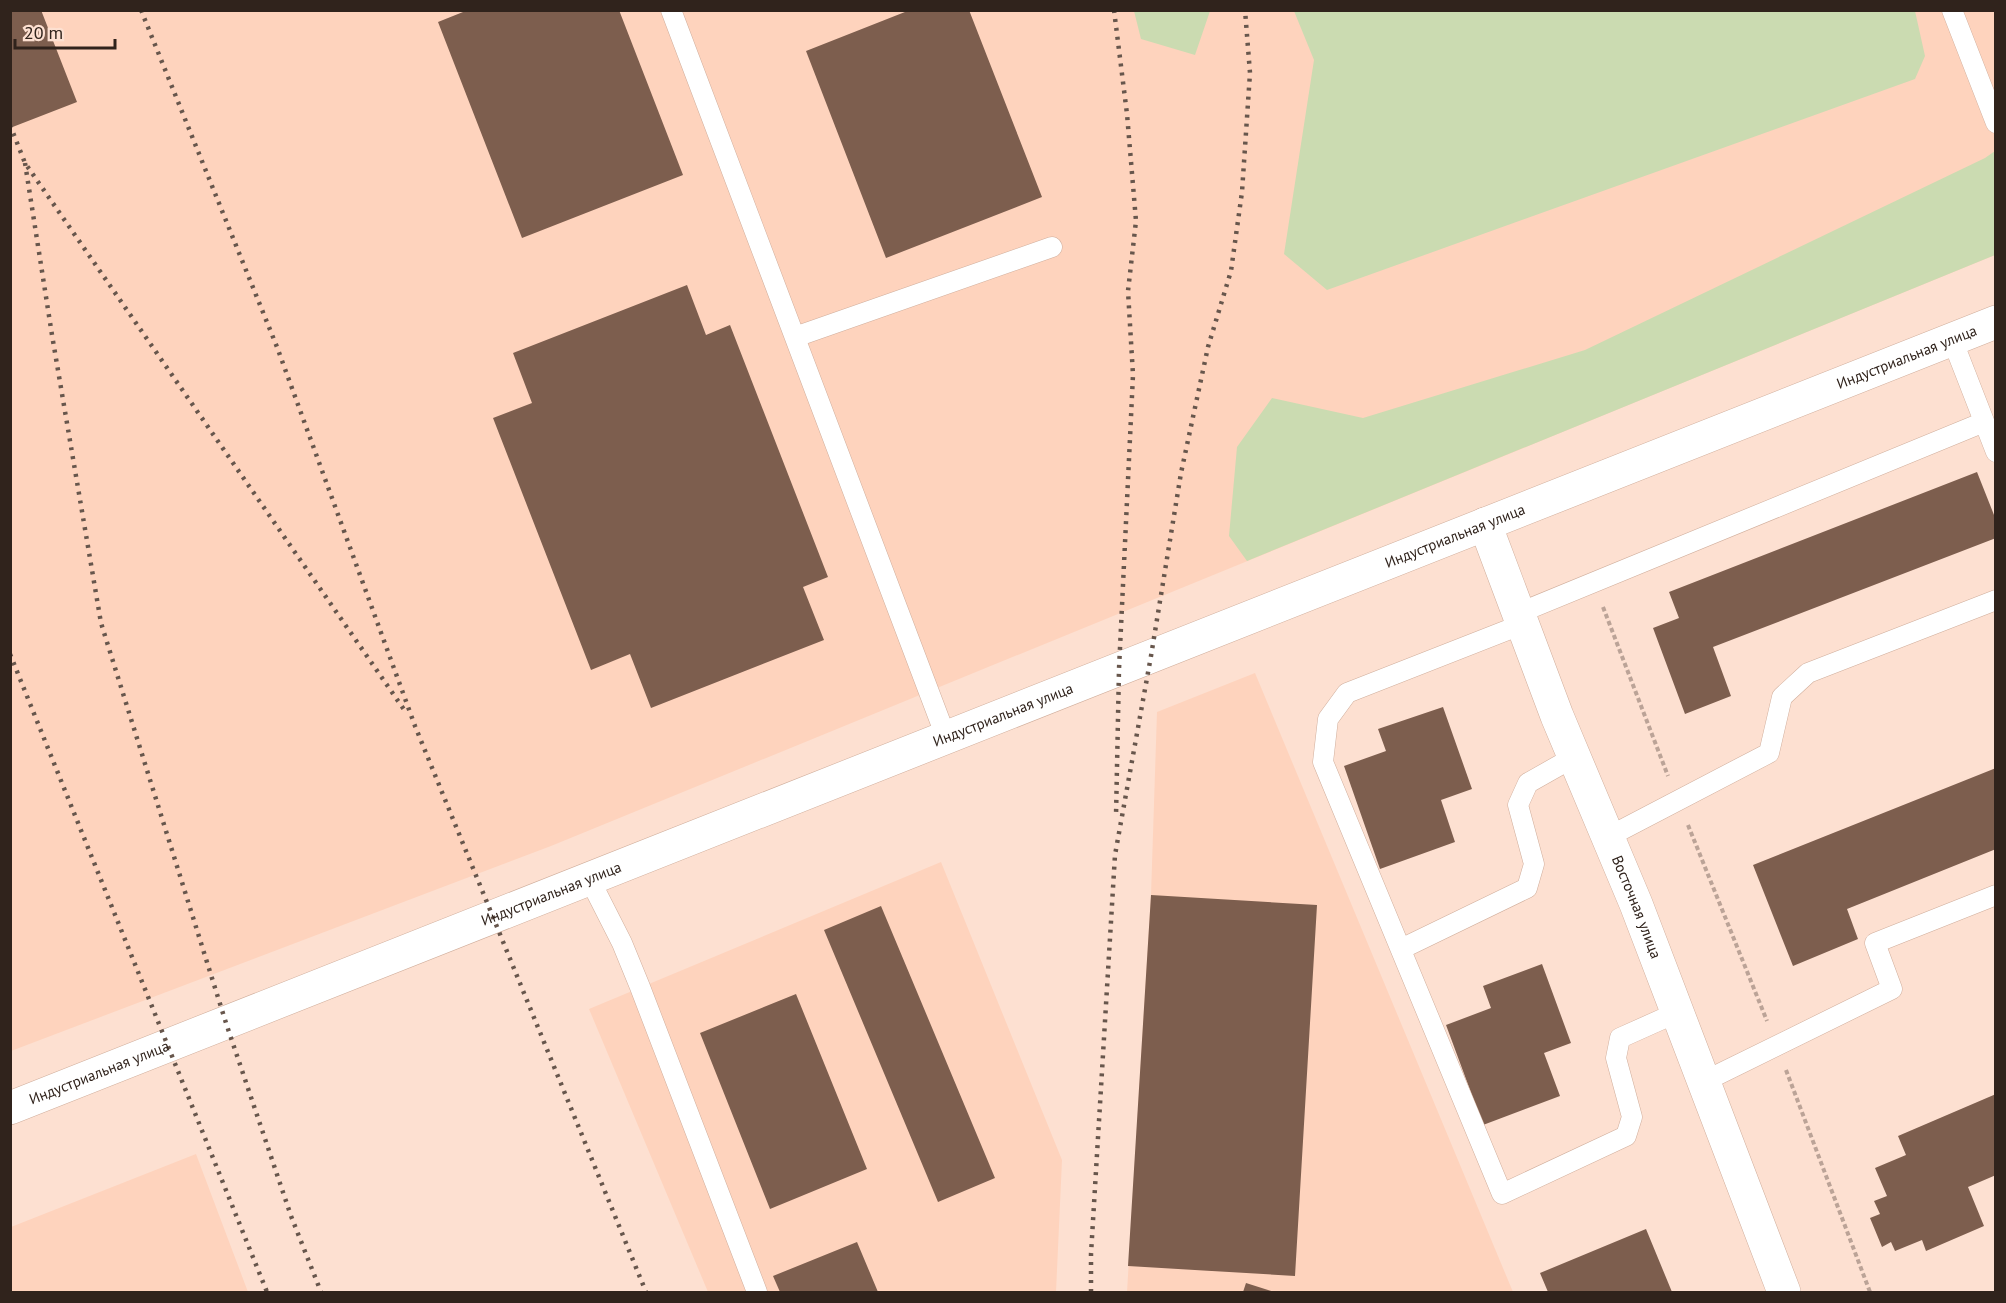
<svg xmlns="http://www.w3.org/2000/svg" width="2006" height="1303" viewBox="0 0 2006 1303" font-family="'PT Sans',sans-serif">
<rect width="100%" height="100%" fill="#fde0d1"/>
<path fill="#fed3bd" d="M11,11H1995V255L551,846L11,1051Z
M1255,673L1513,1292H1127L1151,895L1157,712Z
M941,862L1062,1160L1056,1292H708L589,1009Z
M196,1154L248,1292H11V1227Z"/>
<path fill="#cbdbb1" d="M1134,11H1210L1195,55L1141,39Z
M1294,11H1915L1925,56L1915,79L1327,290L1284,254L1314,60Z
M1995,151V255L1247,561L1229,536L1237,447L1272,398L1363,418L1585,350L1985,158Z"/>
<path fill="#7d5e4e" d="M10,10H41L77,102L10,128Z
M468,10H619L683,175L522,238L438,22Z
M910,10H969L1042,197L886,258L806,51Z
M687,285L706,335L730,325L828,577L803,587L824,640L651,708L630,654L591,670L493,418L532,403L513,353Z
M1977,472L1996,520V538L1713,647L1731,696L1685,714L1653,628L1679,618L1669,592Z
M1443,707L1472,789L1441,800L1455,842L1380,869L1344,766L1386,751L1378,729Z
M1996,768V849L1847,909L1858,939L1793,966L1753,865Z
M1151,895L1317,905L1295,1276L1128,1266Z
M881,906L995,1178L938,1202L824,930Z
M1542,964L1571,1043L1544,1053L1560,1096L1483,1125L1446,1025L1491,1008L1483,986Z
M796,994L867,1169L770,1209L700,1033Z
M1996,1094V1175L1968,1187L1984,1226L1926,1251L1922,1240L1895,1251L1891,1242L1882,1247L1870,1218L1880,1214L1874,1201L1887,1196L1875,1168L1906,1155L1898,1136Z
M1646,1229L1672,1292H1548L1540,1273Z
M857,1242L878,1292H780L773,1276Z
M1246,1283L1274,1292H1243Z"/>
<g fill="none" stroke-linecap="round" stroke-linejoin="round">
<defs>
<path id="service" d="M671,10L946,737
M1952,10L1996,123
M795,337L1052,247
M1952,339L1996,452
M1519,613L1984,422
M1523,624L1347,693L1328,719L1323,762L1502,1194L1626,1136L1632,1117L1616,1058L1620,1038L1678,1012
M1608,837L1769,753L1782,697L1808,673L1996,600
M589,878L622,943L640,987L757,1292
M1401,949L1527,888L1534,864L1518,805L1528,783L1574,757
M1705,1081L1892,989L1875,943L1996,895"/>
<g id="minor">
<path id="s1" d="M1485,524L1557,716L1636,904L1784,1292"/>
</g>
<g id="tertiary">
<path id="s2" d="M10,1108L1996,322"/>
</g>
</defs>
<use href="#service" stroke="#d0ae9c" stroke-width="21"/>
<use href="#minor" stroke="#d0ae9c" stroke-width="34"/>
<use href="#tertiary" stroke="#d0ae9c" stroke-width="34"/>
<path stroke="#bba397" stroke-width="4" stroke-dasharray="4.5 3" stroke-linecap="butt" d="M1603,607L1668,776
M1688,825L1767,1021
M1786,1070L1870,1292"/>
<use href="#service" stroke="#fff" stroke-width="20"/>
<use href="#minor" stroke="#fff" stroke-width="33"/>
<use href="#tertiary" stroke="#fff" stroke-width="33"/>
<path stroke="#67564c" stroke-width="4.5" stroke-dasharray="3 6" stroke-linecap="butt" d="M141,10L277,347L415,726L646,1292
M1114,10L1127,114L1136,221L1128,291L1133,375L1119,669L1116,816
M10,125L25,163L405,711
M25,163L52,335L101,623L226,1023L291,1216L321,1292
M10,654L267,1292
M1091,1292V1254L1115,855L1151,656L1181,473L1208,347L1231,271L1242,192L1250,73L1245,10"/>
</g>
<g text-anchor="middle" stroke-width="6" stroke-linejoin="round" paint-order="stroke">
<g font-size="15" fill="#30231c" stroke="#fde0d1">
<text dy="5" stroke="none"><textPath href="#s2" startOffset="2040">Индустриальная улица</textPath></text>
<text dy="5" stroke="none"><textPath href="#s2" startOffset="1554">Индустриальная улица</textPath></text>
<text dy="5" stroke="none"><textPath href="#s2" startOffset="1068">Индустриальная улица</textPath></text>
<text dy="5" stroke="none"><textPath href="#s2" startOffset="582">Индустриальная улица</textPath></text>
<text dy="5" stroke="none"><textPath href="#s1" startOffset="412">Восточная улица</textPath></text>
<text dy="5" stroke="none"><textPath href="#s2" startOffset="96">Индустриальная улица</textPath></text>
</g>
</g>
<rect width="2006" height="1303" fill="none" stroke="#30231c" stroke-width="24"/>
<path d="M15 39v9h100v-9" fill="none" stroke="#30231c" stroke-width="3"/>
<text x="24" y="39" font-size="18" fill="#30231c" stroke="#fde0d1" stroke-width="4.5" paint-order="stroke">20 m</text>
</svg>
